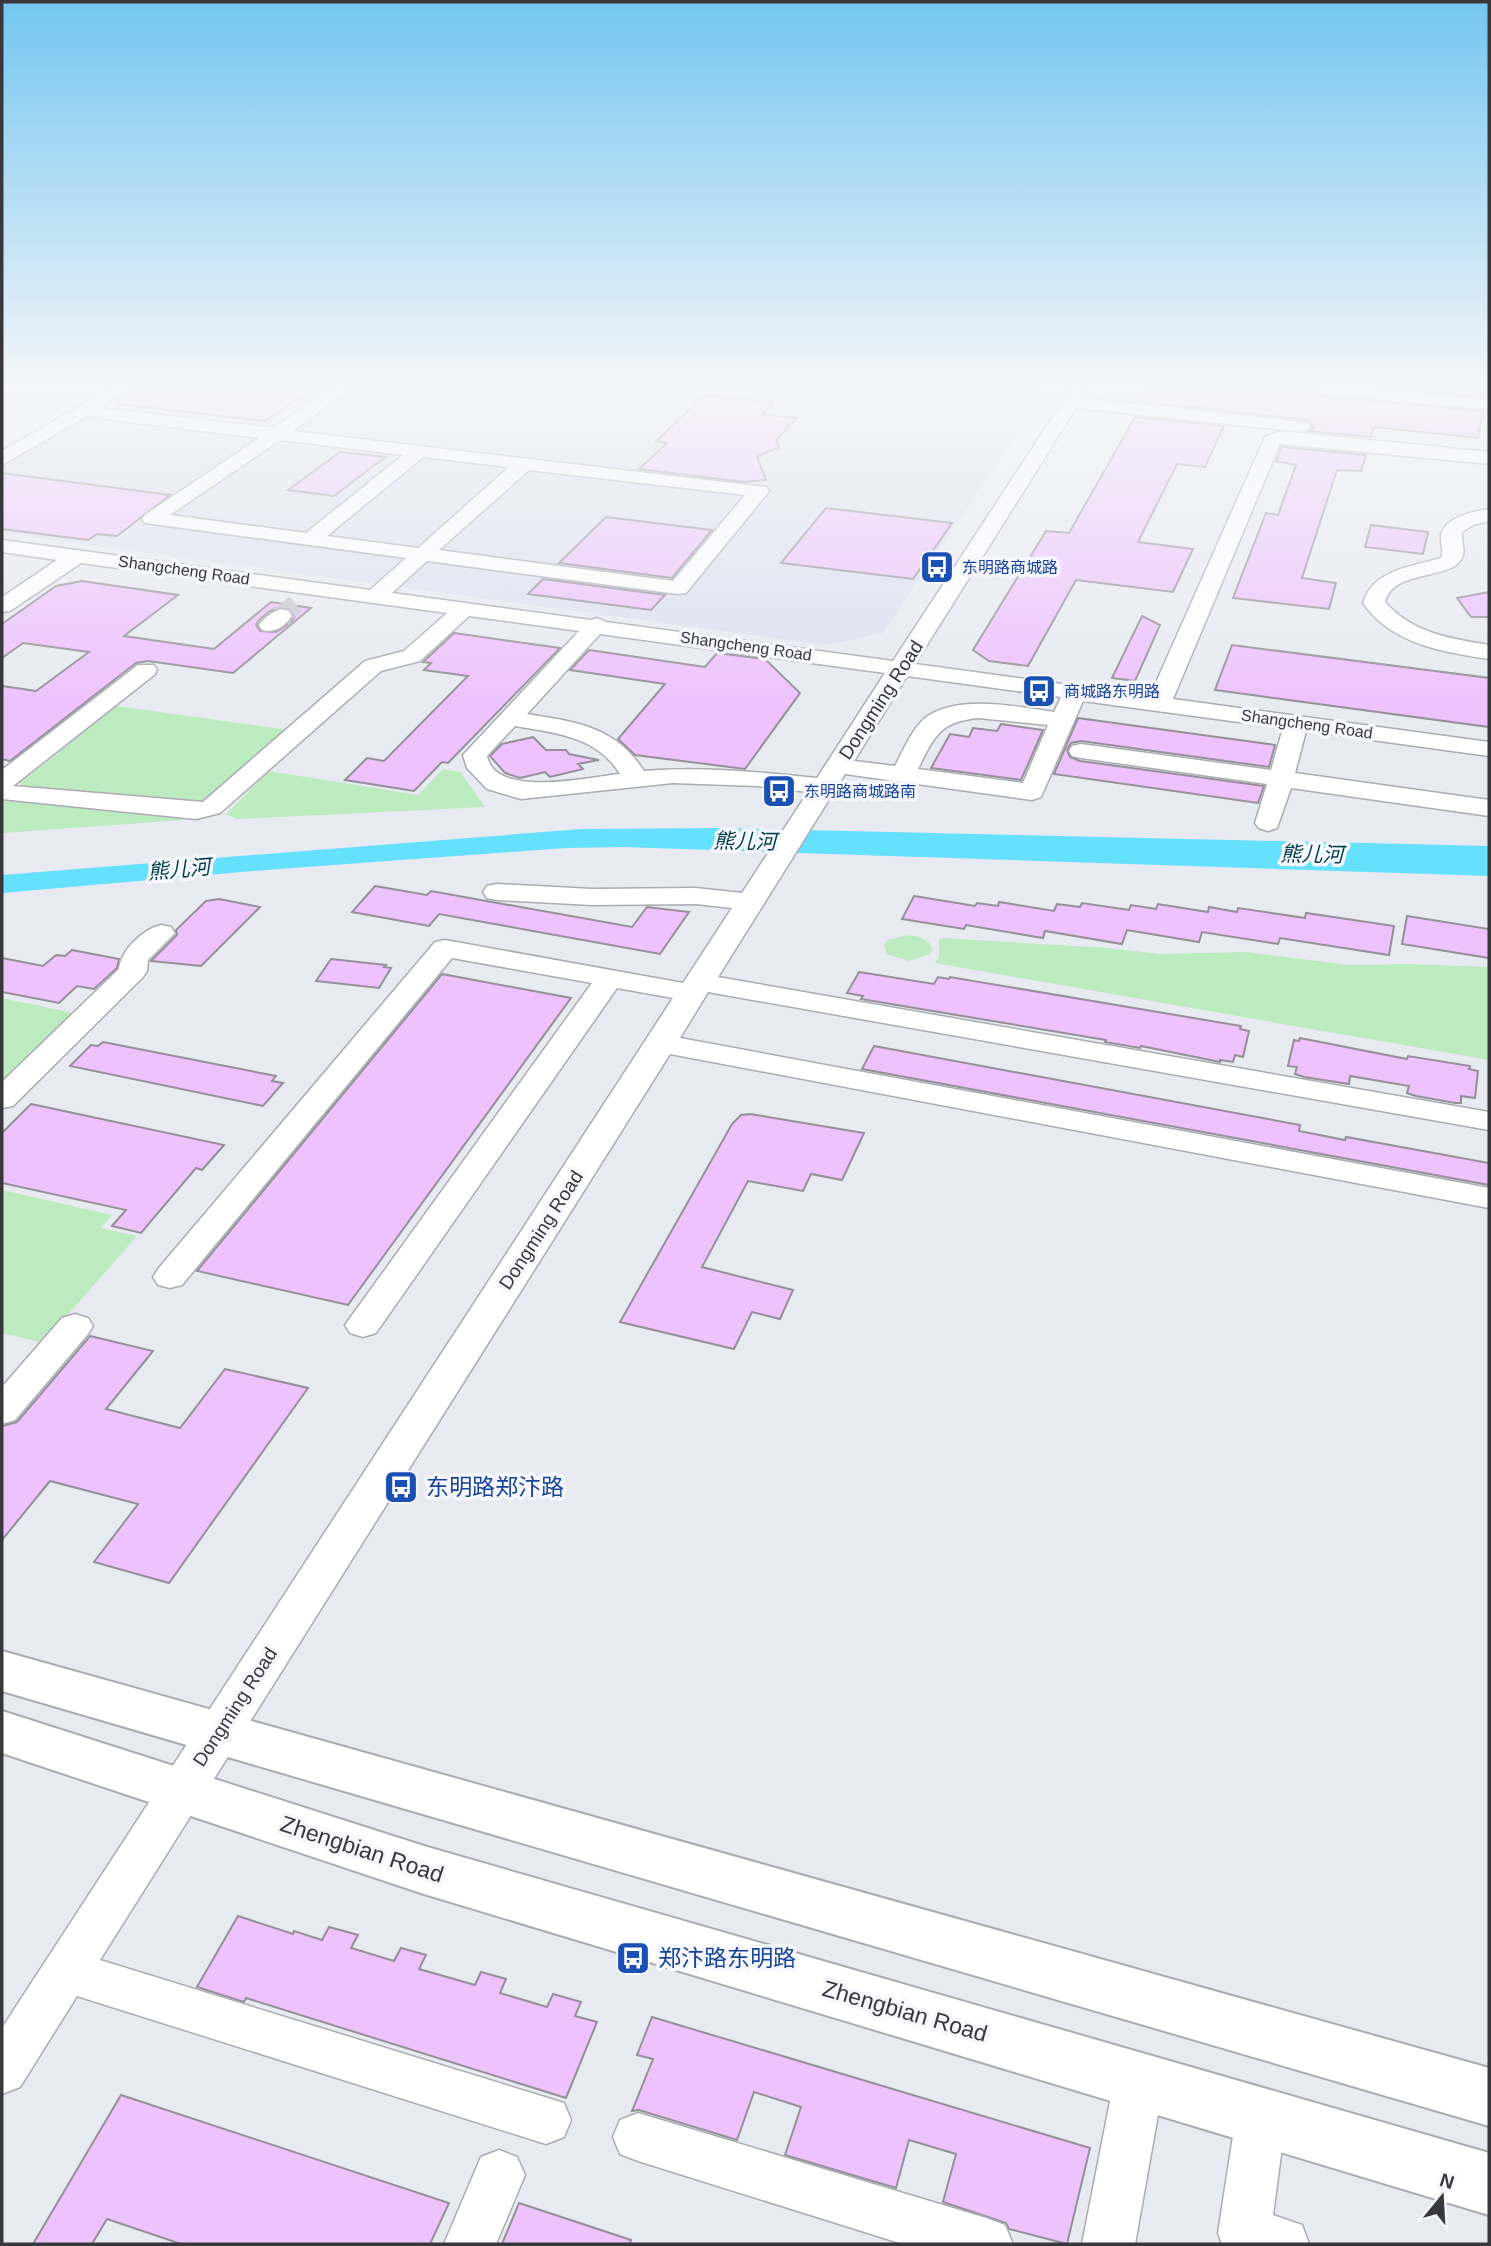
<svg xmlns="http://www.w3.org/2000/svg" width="1491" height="2246" viewBox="0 0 1491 2246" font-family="Helvetica,'Noto Sans SC',sans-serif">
	<rect width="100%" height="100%" fill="#e8eaf2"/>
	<polygon fill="#dddfef" points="128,389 1047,389 883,633 827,645 2,533 2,462"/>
	<g fill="#bdebc0">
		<polygon points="117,706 282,729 284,731 200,803 23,787 20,783"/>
		<polygon points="443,769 460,772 485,807 237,819 226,814 269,771 418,795"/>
		<polygon points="2,798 174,815 183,820 2,833"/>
		<path d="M906,935C917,936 928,937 932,949L930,954L909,961L887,954L884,945L888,940Z"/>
		<polygon points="942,938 1108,948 1160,954 1247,952 1349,965 1408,964 1489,967 1489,1060 935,963 939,957 939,939"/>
		<polygon points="2,998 78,1014 2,1083"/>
		<polygon points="2,1190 112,1215 101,1228 137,1236 43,1343 2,1333"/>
	</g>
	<polygon fill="#65e0fd" points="722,828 1489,846 1489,876 623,847 566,848 266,870 2,893 2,875 581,829"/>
	<g fill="#eec2fd" stroke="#959097" stroke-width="2" fill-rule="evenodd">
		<polygon points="132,389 236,389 303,396 265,421 116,404"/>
		<polygon points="1150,389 1313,389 1324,397 1483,411 1478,438 1374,427 1371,437 1309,431 1314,428 1308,420 1143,402"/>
		<polygon points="1394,389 1487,389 1485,398"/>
		<polygon points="705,395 774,403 763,414 797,418 776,440 779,447 757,457 766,480 744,482 639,469 667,443 656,441"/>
		<polygon points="1135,417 1224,426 1205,467 1177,464 1138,542 1193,549 1173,592 1076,580 1028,666 989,661 973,650 1046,531 1069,533"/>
		<polygon points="1282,447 1366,455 1361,471 1337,470 1302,578 1336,583 1329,609 1233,598 1266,513 1278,515 1296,465 1276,461"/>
		<polygon points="340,452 385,457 334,496 288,490"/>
		<polygon points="2,473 170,495 117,536 97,534 88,540 2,529"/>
		<polygon points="826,508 952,523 913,579 781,563"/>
		<polygon points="606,517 712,530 672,578 559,563"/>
		<polygon points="1371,525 1428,532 1423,554 1365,547"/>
		<polygon points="543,579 665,595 651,610 528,594"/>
		<path d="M82,581L178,595L124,636L214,649L271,602L311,608L233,673L148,661L136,663L10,761L2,759V686L36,691L89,652L23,643L2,658V624L56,586ZM282,606L291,610L295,616L291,622L276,632L260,631L256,625L259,620L270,611Z"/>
		<polygon points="1489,592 1489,617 1471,617 1457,598"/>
		<polygon points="1142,616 1160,625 1135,681 1112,678"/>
		<polygon points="454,633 560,648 448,763 442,762 414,791 345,780 367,758 384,761 468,676 424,670 431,663 423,662"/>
		<polygon points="1232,645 1489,678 1489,727 1215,690"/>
		<polygon points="589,650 705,667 717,653 765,659 800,693 745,769 635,755 618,739 665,684 570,670"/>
		<polygon points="1078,718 1275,745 1269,767 1081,741 1071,743 1067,750 1070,757 1080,761 1264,786 1258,803 1054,774"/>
		<polygon points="1001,724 1043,730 1021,780 931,768 950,734 969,737 973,728 997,731"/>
		<polygon points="533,737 546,750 566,750 569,754 599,760 578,764 583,769 550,777 545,772 520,778 505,773 490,756 502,744"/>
		<polygon points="375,886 427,895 431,891 632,927 647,907 689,912 660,954 439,914 429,926 352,912"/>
		<polygon points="914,896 975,906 977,903 998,906 999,902 1054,911 1057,904 1080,907 1082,903 1129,910 1131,905 1156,909 1158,904 1208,912 1209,907 1237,912 1238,908 1305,918 1306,913 1394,926 1389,955 1280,938 1278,944 1202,932 1199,942 1127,930 1122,944 1045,931 1043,938 966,925 964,929 902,919"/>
		<polygon points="219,899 260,907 201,966 151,961 177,935 176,930 206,901"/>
		<polygon points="1407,916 1489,929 1489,958 1402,944"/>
		<polygon points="72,950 119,959 117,968 94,989 77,986 59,1003 2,992 2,958 43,966 56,955 65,956"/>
		<polygon points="331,959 386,965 384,967 391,968 379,988 316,981"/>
		<polygon points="859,972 934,984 938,977 949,979 950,977 1241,1026 1240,1029 1249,1031 1243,1057 1235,1055 1233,1062 1220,1060 1220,1062 1141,1046 1140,1048 1105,1042 1106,1040 861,999 863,996 847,993"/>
		<polygon points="442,974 571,998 348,1305 197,1271"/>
		<polygon points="1300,1038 1407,1059 1408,1056 1470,1066 1469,1069 1478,1071 1475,1098 1461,1096 1461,1103 1455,1103 1416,1096 1407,1093 1409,1086 1350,1076 1349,1084 1304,1077 1295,1074 1297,1067 1288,1066 1294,1040 1299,1041"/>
		<polygon points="103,1042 276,1076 272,1081 283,1083 263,1106 70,1066 91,1045 98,1046"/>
		<polygon points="874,1046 1300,1125 1299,1131 1345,1140 1346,1137 1489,1163 1489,1185 862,1069"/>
		<polygon points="31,1104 224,1145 202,1170 196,1168 141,1233 112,1226 126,1210 2,1183 2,1133"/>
		<polygon points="750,1114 864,1133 842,1180 811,1174 803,1191 748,1181 702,1267 793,1290 780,1319 752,1312 734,1349 620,1322 732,1124 741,1115"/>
		<polygon points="90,1336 153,1351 106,1409 180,1428 225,1369 308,1388 169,1583 94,1562 138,1504 50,1481 2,1540 2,1426 17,1422"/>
		<polygon points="238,1916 293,1934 294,1931 322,1940 329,1927 358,1935 351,1948 394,1961 401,1948 426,1955 419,1969 475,1985 481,1972 506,1979 500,1993 547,2007 553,1994 581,2002 575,2016 597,2022 566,2098 246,1998 244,2002 197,1987"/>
		<polygon points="652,2017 1090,2148 1067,2244 1009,2229 1006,2223 943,2202 956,2154 909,2140 896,2188 785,2155 801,2107 754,2092 737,2140 639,2110 632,2111 653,2059 637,2055"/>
		<polygon points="121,2095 449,2203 430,2244 181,2244 107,2219 92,2244 33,2244"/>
		<polygon points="519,2203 631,2240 630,2244 502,2244"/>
	</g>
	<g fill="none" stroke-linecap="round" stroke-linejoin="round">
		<polyline stroke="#c5c6ce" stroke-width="19" stroke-dasharray="19 10" stroke-linecap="butt" points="281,616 299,601"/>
		<polyline stroke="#c5c6ce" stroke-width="24" stroke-dasharray="24 12" stroke-linecap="butt" points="281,616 283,614"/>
		<g stroke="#aaabb3" stroke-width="3">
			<g id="minor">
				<path d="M109,389H130L101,408L273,428L331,389H350L293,431L766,487L769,491L766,495L686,593L678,594L427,561L392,593L591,620L597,618L606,622L893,661L1071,389H1087L1082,398L1308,423L1311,427L1302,432L1076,408L915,664L1150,696L1265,437L1277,432H1291L1489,452V464L1280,444L1173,699L1489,742V756L1306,731L1295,773L1489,800V816L1291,788L1277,828L1268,831L1259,828L1255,823L1267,784L1081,758L1072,756L1069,751L1072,746L1081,744L1271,770L1283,728L1083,701L1041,797L1032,800L845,774L718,977L1489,1112V1130L708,992L680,1038L1489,1188V1208L670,1054L100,1960L564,2103L571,2120L564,2137L546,2144L77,1996L20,2087L2,2094V2028L673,998L617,988L376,1333L363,1337L350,1333L345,1325L592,983L452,958L182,1285L170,1288L158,1285L153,1277L158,1269L435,942L445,940L683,983L732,908L696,904L592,905L497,900L487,898L483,892L487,886L497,884L592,889L696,888L742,893L808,792L757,786L673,783L521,799L487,789L467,768L463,755L579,631L469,616L420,661L381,671L220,813L196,819L2,799V770L138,665H154L157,670L154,675L13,786L203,802L365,661L404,651L447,613L81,563L10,611L2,612V597L57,560L2,552V540L370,590L406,558L145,523L142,519L145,515L259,438L97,418L89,415L2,465V451ZM280,440L403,455L306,533L170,515ZM423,457L509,467L418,548L327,536ZM529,470L745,495L673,581L439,550ZM600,634L885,673L817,778C759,772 701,766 644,771C615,726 576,722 527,714ZM907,676L1061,697L1054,712C1019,707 955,693 924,719C911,731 903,751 895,766L854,761ZM978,718L1048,725L1023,783L918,769C934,737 939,722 978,718ZM515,726C555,733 597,736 620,774C589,777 495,799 487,756Z"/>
				<polygon points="1315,389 1372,389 1483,400 1489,401 1489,409 1324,394"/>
				<path d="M1489,509V521L1473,525L1462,532C1461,540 1465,548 1463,555C1456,582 1394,567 1385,602C1412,633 1451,639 1489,645V659C1443,652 1391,644 1363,603C1373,569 1412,567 1441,558C1444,550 1440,543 1441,535C1446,516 1473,512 1489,509Z"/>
				<path d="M281,609L289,611L292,616C284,627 275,633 262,630L259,625C265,617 272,612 281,609Z"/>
				<path d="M161,925L171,927L175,933L148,960L147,971L143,977L13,1106L2,1108V1082L119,969C121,950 143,929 161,925Z"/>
				<polygon points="75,1314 88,1318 93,1326 88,1334 15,1420 2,1424 2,1387 62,1318"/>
				<polygon points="1139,2058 1157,2065 1164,2081 1135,2244 1082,2244 1114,2081 1121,2065"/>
				<polygon points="1261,2093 1279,2100 1286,2117 1273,2215 1302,2225 1309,2244 1222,2244 1218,2233 1236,2117 1243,2100"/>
				<polygon points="638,2113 986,2218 1005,2225 1013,2244 903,2244 638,2161 620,2154 613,2137 620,2120"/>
				<polygon points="499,2150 517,2157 525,2175 496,2244 444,2244 481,2157"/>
			</g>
		</g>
		<g stroke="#aaabb3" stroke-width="4">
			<g id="major">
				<polygon points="2,1651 1489,2068 1489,2126 2,1691"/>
				<polygon points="2,1711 424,1846 1489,2153 1489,2215 424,1894 2,1753"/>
			</g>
		</g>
		<use href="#minor" fill="#fff" fill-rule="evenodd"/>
		<use href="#major" fill="#fff" fill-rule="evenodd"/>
	</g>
	<linearGradient id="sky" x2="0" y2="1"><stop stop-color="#73c6f0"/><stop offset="0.55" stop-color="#f5f6f9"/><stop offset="1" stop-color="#f5f6f9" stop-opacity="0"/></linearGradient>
	<rect width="1491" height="703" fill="url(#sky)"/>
	<defs>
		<g id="bus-square" transform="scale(1.75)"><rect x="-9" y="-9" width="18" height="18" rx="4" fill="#1a4fb4" stroke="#f6f7fe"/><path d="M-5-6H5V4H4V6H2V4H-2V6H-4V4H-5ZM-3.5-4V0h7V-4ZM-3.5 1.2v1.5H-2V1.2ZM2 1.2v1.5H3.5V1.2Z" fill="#fff"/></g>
	</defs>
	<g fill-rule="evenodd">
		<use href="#bus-square" x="937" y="567"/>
		<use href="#bus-square" x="1039" y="691"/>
		<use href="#bus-square" x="779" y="791"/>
		<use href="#bus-square" x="401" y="1487"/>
		<use href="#bus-square" x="633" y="1958"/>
	</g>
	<g text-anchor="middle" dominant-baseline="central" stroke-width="7" stroke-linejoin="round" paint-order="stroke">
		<g font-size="16" fill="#164399" stroke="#f6f7fe" text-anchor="start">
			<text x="962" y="567">东明路商城路</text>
			<text x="1064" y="691">商城路东明路</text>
			<text x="804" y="791">东明路商城路南</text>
		</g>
		<g font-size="16" fill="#38383c" stroke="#f6f7fe">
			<text transform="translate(184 570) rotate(8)">Shangcheng Road</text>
			<text transform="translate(746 646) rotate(8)">Shangcheng Road</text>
			<text transform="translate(1307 724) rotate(8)">Shangcheng Road</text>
		</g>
		<g font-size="19" fill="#38383c" stroke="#f6f7fe">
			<text transform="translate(881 700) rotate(-57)">Dongming Road</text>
			<text transform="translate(541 1230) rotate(-57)">Dongming Road</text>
			<text transform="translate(235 1707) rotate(-57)">Dongming Road</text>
		</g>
		<g font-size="21" font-style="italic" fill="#013d49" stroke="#f6f7fe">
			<text transform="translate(745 841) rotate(1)">熊儿河</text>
			<text transform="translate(1312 854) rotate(1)">熊儿河</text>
			<text transform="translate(179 869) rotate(-5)">熊儿河</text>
		</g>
		<g font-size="23" fill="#164399" stroke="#f6f7fe" text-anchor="start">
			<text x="426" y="1487">东明路郑汴路</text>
			<text x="658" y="1958">郑汴路东明路</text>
		</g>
		<g font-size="23" fill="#38383c" stroke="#f6f7fe">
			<text transform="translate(362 1849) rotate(18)">Zhengbian Road</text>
			<text transform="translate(905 2011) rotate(16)">Zhengbian Road</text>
		</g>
	</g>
	<rect width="1491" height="2246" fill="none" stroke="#38383c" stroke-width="7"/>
	<g transform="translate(1442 2197) rotate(18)" stroke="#f6f7fe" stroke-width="5" paint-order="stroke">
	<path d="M0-5L12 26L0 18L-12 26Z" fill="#38383c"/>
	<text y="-10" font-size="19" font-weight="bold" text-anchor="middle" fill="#38383c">N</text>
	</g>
</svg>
